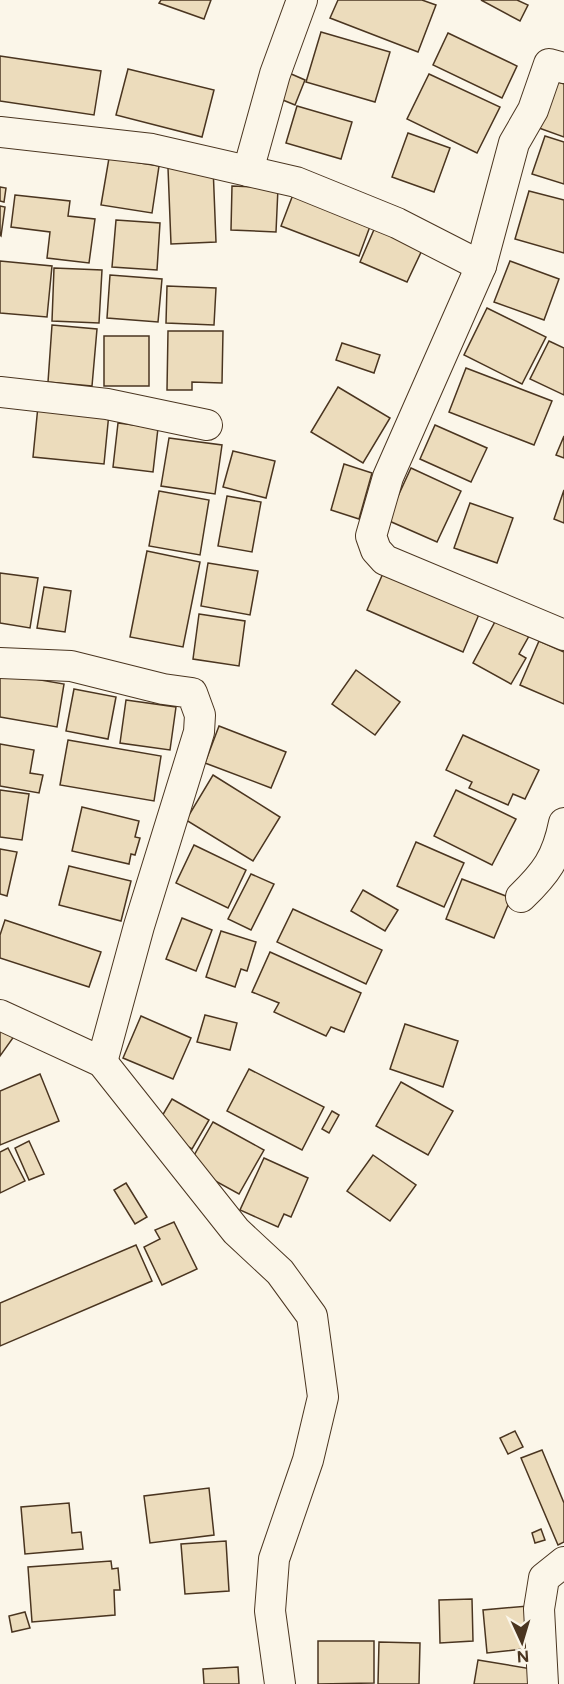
<svg xmlns="http://www.w3.org/2000/svg" width="564" height="1684" viewBox="0 0 564 1684" font-family="Figtree,sans-serif">
	<rect width="100%" height="100%" fill="#fbf6e9"/>
	<g fill="#ecdcbc" stroke="#4a3520" stroke-width="1.5">
		<polygon points="161,0 211,0 204,19 159,3"/>
		<polygon points="338,0 422,0 436,5 418,52 330,18"/>
		<polygon points="481,0 517,0 528,5 520,21"/>
		<polygon points="321,32 390,52 375,102 306,82"/>
		<polygon points="448,33 517,66 502,98 433,65"/>
		<polygon points="0,56 101,71 94,115 0,101"/>
		<polygon points="128,69 214,90 202,137 116,115"/>
		<polygon points="289,73 305,80 295,105 278,98"/>
		<polygon points="429,74 500,107 477,153 407,119"/>
		<polygon points="556,81 564,84 564,137 539,128"/>
		<polygon points="297,106 352,122 341,159 286,143"/>
		<polygon points="408,133 450,148 434,192 392,177"/>
		<polygon points="545,136 564,142 564,184 532,174"/>
		<polygon points="109,158 159,166 152,213 101,205"/>
		<polygon points="213,166 216,242 171,244 168,168"/>
		<polygon points="232,186 278,188 276,232 231,230"/>
		<polygon points="0,187 6,188 4,202 0,201"/>
		<polygon points="529,191 564,200 564,253 515,239"/>
		<polygon points="294,192 372,221 359,256 281,226"/>
		<polygon points="15,195 70,201 68,216 95,219 89,263 47,258 50,232 11,227"/>
		<polygon points="0,206 5,207 1,236 0,235"/>
		<polygon points="116,220 160,223 157,270 112,267"/>
		<polygon points="376,225 424,246 407,282 360,262"/>
		<polygon points="0,261 52,266 47,317 0,313"/>
		<polygon points="510,261 559,279 544,320 494,302"/>
		<polygon points="54,268 102,270 99,323 52,321"/>
		<polygon points="110,275 162,279 158,322 107,318"/>
		<polygon points="167,286 216,288 214,325 166,323"/>
		<polygon points="487,308 546,337 522,384 464,355"/>
		<polygon points="52,325 97,329 92,386 48,382"/>
		<polygon points="168,331 223,331 222,383 192,382 192,390 167,390"/>
		<rect x="104" y="336" width="45" height="50"/>
		<polygon points="549,341 564,348 564,395 530,379"/>
		<polygon points="342,343 380,355 374,373 336,360"/>
		<polygon points="466,368 552,401 534,445 449,412"/>
		<polygon points="338,387 390,418 363,463 311,432"/>
		<polygon points="38,406 109,413 104,464 33,457"/>
		<polygon points="118,423 158,428 153,472 113,467"/>
		<polygon points="435,425 487,448 471,482 420,459"/>
		<polygon points="564,436 564,458 556,455"/>
		<polygon points="169,438 222,445 215,494 161,486"/>
		<polygon points="233,451 275,461 266,498 223,487"/>
		<polygon points="344,464 372,473 359,519 331,510"/>
		<polygon points="411,468 461,491 437,542 387,520"/>
		<polygon points="564,490 564,523 554,519"/>
		<polygon points="159,491 209,500 200,555 149,546"/>
		<polygon points="227,496 261,502 252,552 218,546"/>
		<polygon points="470,503 513,518 497,563 454,548"/>
		<polygon points="147,551 200,562 183,647 130,637"/>
		<polygon points="208,563 258,571 250,615 201,606"/>
		<polygon points="384,571 480,612 463,652 367,610"/>
		<polygon points="0,573 38,578 30,628 0,623"/>
		<polygon points="44,587 71,591 65,632 37,628"/>
		<polygon points="199,614 245,621 239,666 193,659"/>
		<polygon points="497,618 529,636 519,654 526,658 511,684 473,663"/>
		<polygon points="539,641 564,652 564,704 520,685"/>
		<polygon points="356,670 400,702 375,735 332,704"/>
		<polygon points="0,673 64,684 57,727 0,717"/>
		<polygon points="74,689 116,697 108,739 66,731"/>
		<polygon points="126,700 176,707 170,750 120,743"/>
		<polygon points="219,726 286,752 271,788 205,763"/>
		<polygon points="463,735 539,770 525,799 513,794 508,805 469,788 472,782 446,770"/>
		<polygon points="68,740 161,756 154,801 60,785"/>
		<polygon points="0,744 34,750 30,773 43,775 39,793 0,786"/>
		<polygon points="213,775 280,817 253,861 186,820"/>
		<polygon points="0,790 29,794 22,840 0,837"/>
		<polygon points="456,790 516,819 492,865 434,836"/>
		<polygon points="82,807 139,821 135,837 140,838 135,855 131,854 129,864 72,851"/>
		<polygon points="416,842 464,863 444,907 397,886"/>
		<polygon points="194,845 246,870 228,908 176,883"/>
		<polygon points="0,849 17,852 7,896 0,894"/>
		<polygon points="69,866 131,881 121,921 59,905"/>
		<polygon points="251,874 274,884 251,930 228,919"/>
		<polygon points="462,879 511,898 494,938 446,919"/>
		<polygon points="363,890 398,910 385,931 351,911"/>
		<polygon points="293,909 382,950 366,984 277,942"/>
		<polygon points="182,918 212,930 196,971 166,959"/>
		<polygon points="5,920 101,952 89,987 0,958 0,935"/>
		<polygon points="221,931 256,942 247,971 241,969 235,987 206,977"/>
		<polygon points="270,952 361,993 344,1032 331,1027 326,1036 274,1012 279,1003 252,992"/>
		<polygon points="205,1015 237,1023 230,1050 197,1042"/>
		<polygon points="141,1016 191,1038 173,1079 123,1058"/>
		<polygon points="405,1024 458,1041 443,1087 390,1069"/>
		<polygon points="0,1025 15,1035 0,1056"/>
		<polygon points="249,1069 324,1107 302,1150 227,1111"/>
		<polygon points="40,1074 59,1121 0,1145 0,1091"/>
		<polygon points="401,1082 453,1111 428,1155 376,1126"/>
		<polygon points="172,1099 209,1120 192,1149 155,1128"/>
		<polygon points="332,1111 339,1115 329,1133 322,1129"/>
		<polygon points="213,1122 264,1150 239,1194 188,1166"/>
		<polygon points="29,1141 44,1174 29,1180 15,1148"/>
		<polygon points="8,1148 25,1181 0,1193 0,1152"/>
		<polygon points="373,1155 416,1185 390,1221 347,1191"/>
		<polygon points="264,1158 308,1178 291,1217 284,1214 278,1227 240,1210"/>
		<polygon points="126,1183 147,1217 135,1224 114,1190"/>
		<polygon points="174,1222 197,1269 162,1285 144,1247 160,1239 155,1230"/>
		<polygon points="136,1245 152,1281 0,1346 0,1303"/>
		<polygon points="515,1431 523,1447 508,1454 500,1438"/>
		<polygon points="542,1450 564,1503 564,1542 558,1545 521,1458"/>
		<polygon points="209,1488 214,1535 150,1543 144,1496"/>
		<polygon points="69,1503 72,1533 81,1532 83,1549 25,1554 21,1507"/>
		<polygon points="541,1529 545,1540 535,1543 532,1533"/>
		<polygon points="226,1541 229,1591 185,1594 181,1544"/>
		<polygon points="111,1561 112,1569 118,1568 120,1590 114,1590 115,1615 32,1622 28,1567"/>
		<polygon points="472,1599 473,1641 440,1643 439,1600"/>
		<polygon points="528,1606 532,1648 487,1653 483,1610"/>
		<polygon points="25,1612 30,1628 12,1632 9,1616"/>
		<polygon points="318,1641 374,1641 374,1683 318,1684"/>
		<polygon points="379,1642 420,1643 419,1684 378,1684"/>
		<polygon points="478,1660 532,1669 530,1684 474,1684"/>
		<polygon points="238,1667 239,1684 204,1684 203,1669"/>
	</g>
	<g fill="none" stroke-linecap="round" stroke-linejoin="round">
		<g stroke="#4a3520" stroke-width="32">
			<g id="minor">
				<polyline points="564,68 549,64 533,110 514,143 481,266 388,477 371,536 376,550 385,560 564,635"/>
				<polyline points="0,132 152,149 296,182 397,223 481,266"/>
				<polyline points="248,171 275,74 302,0"/>
				<polyline points="0,392 107,404 207,425"/>
				<polyline points="0,663 71,666 163,689 192,693 200,715 199,732 139,926 102,1062"/>
				<path d="M521,897C546,873 557,858 564,823"/>
				<polyline points="0,1015 102,1062 236,1231 280,1272 312,1316 323,1397 308,1460 274,1559 270,1611 280,1684"/>
				<polyline points="543,1684 539,1609 544,1578 564,1562"/>
			</g>
		</g>
		<use href="#minor" stroke="#fbf6e9" stroke-width="30"/>
	</g>
	<g transform="translate(522 1642) rotate(176)" stroke="#fbf6e9" stroke-width="4.5" paint-order="stroke">
	<path d="M0-4.5L10 22L0 15L-10 22Z" fill="#4a3520"/>
	<text y="-9" font-size="16" font-weight="bold" text-anchor="middle" fill="#4a3520">N</text>
	</g>
</svg>
